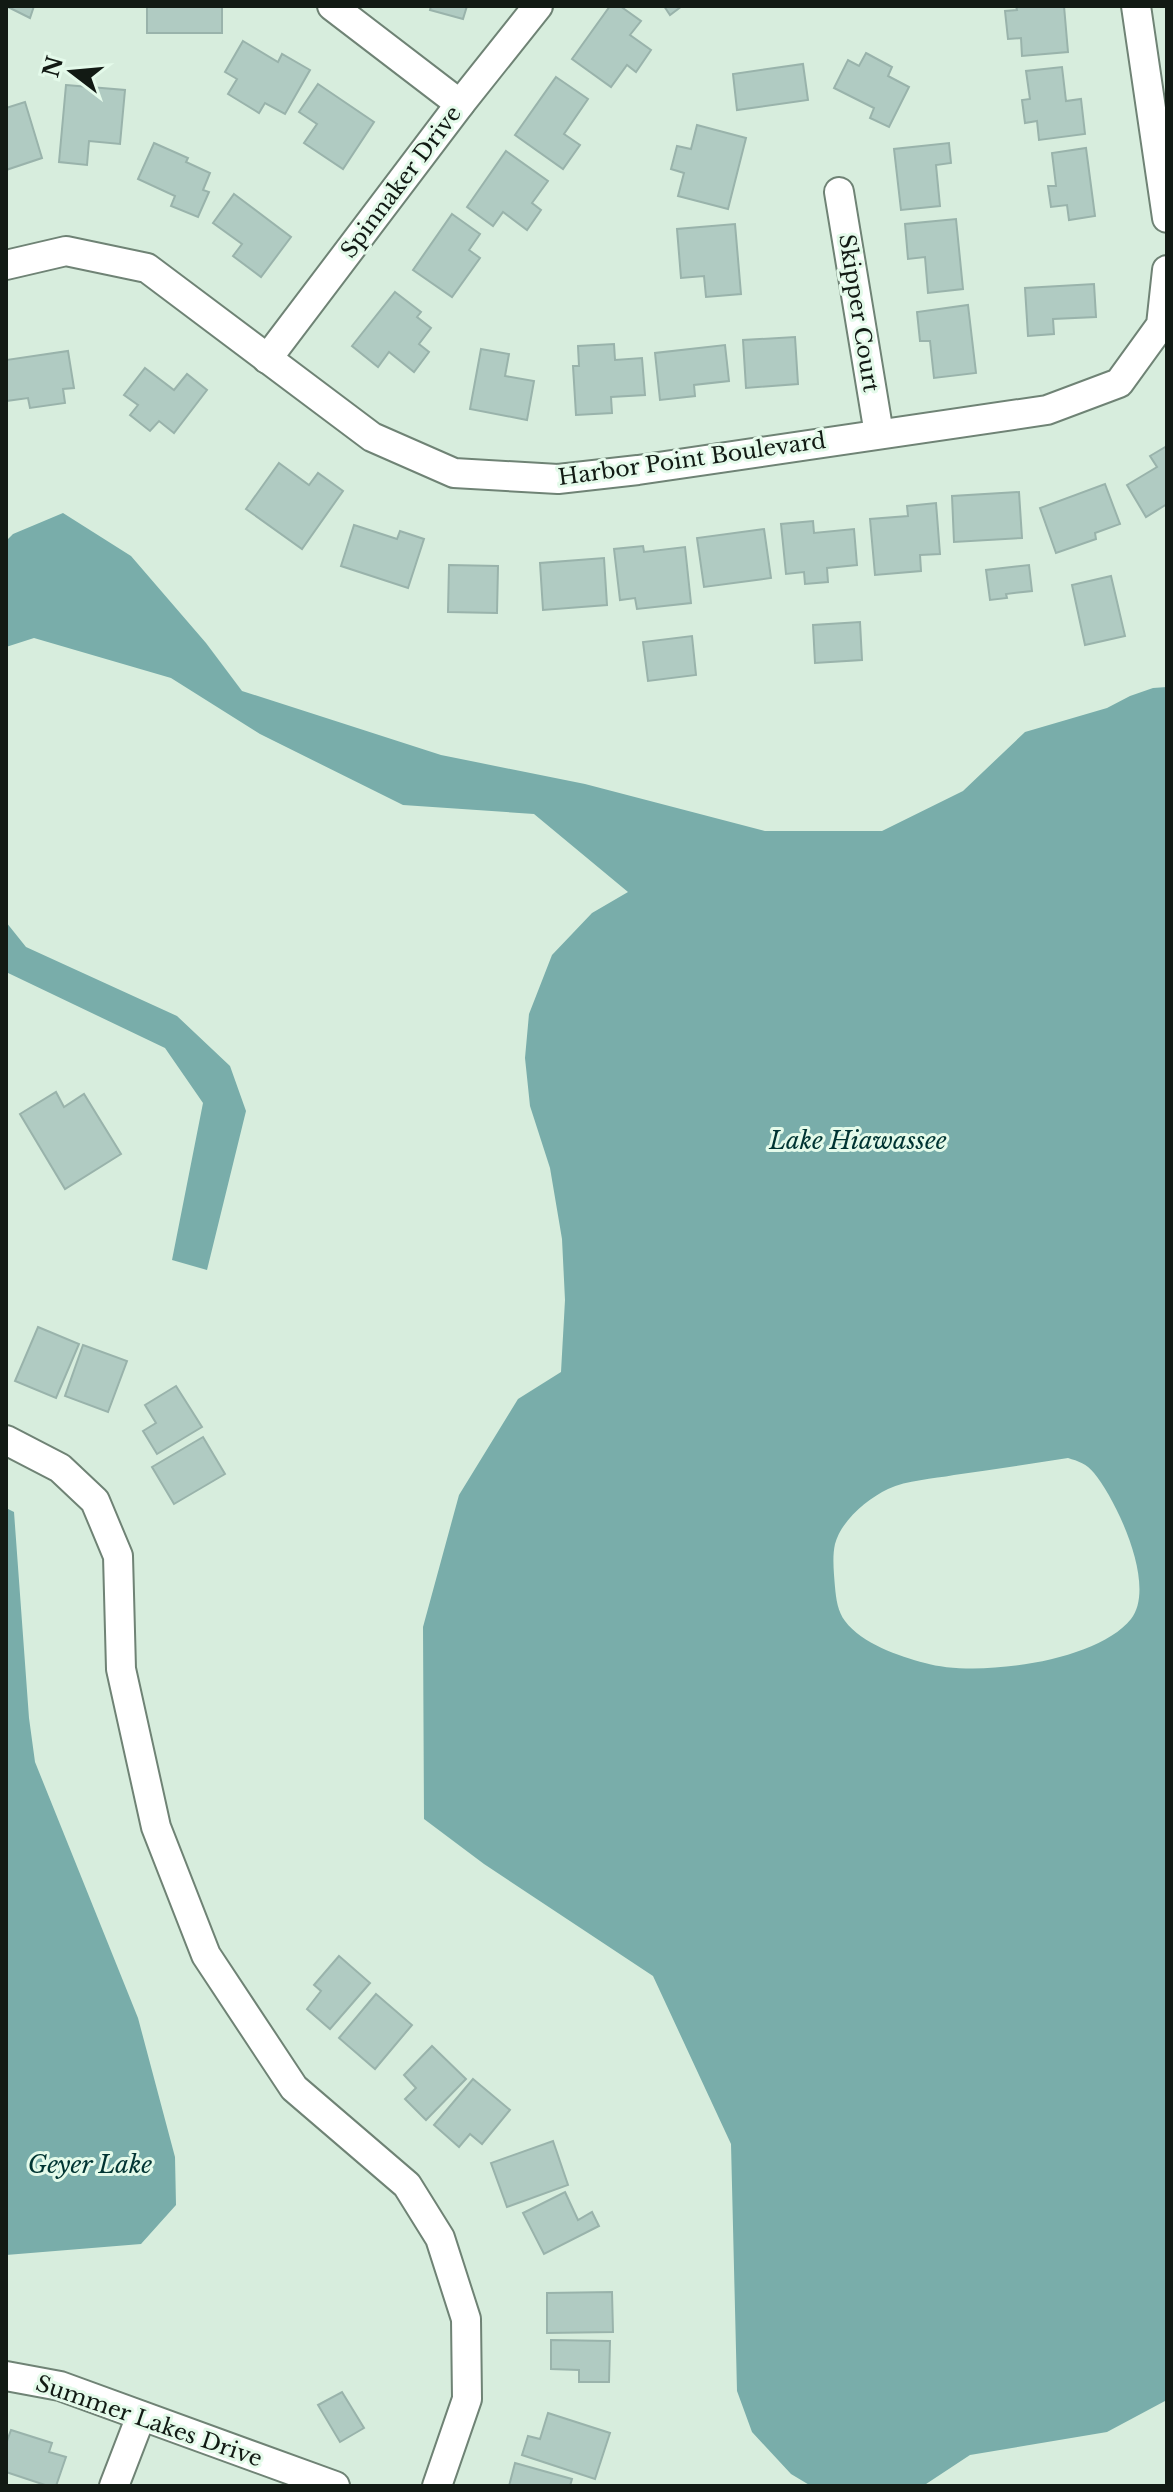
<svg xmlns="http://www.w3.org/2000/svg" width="1173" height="2492" viewBox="0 0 1173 2492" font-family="'Libre Baskerville',serif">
	<rect width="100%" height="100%" fill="#d7eddd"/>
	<g fill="#79adaa" fill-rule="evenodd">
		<path d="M63,513L131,556L206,643L242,691L441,755L585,784L765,831H882L963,791L1025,732L1107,708L1130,696L1153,688L1167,687L1165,2401L1107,2432L970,2455L923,2486H811L791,2474L752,2432L737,2391L731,2144L653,1976L484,1864L424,1819L423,1627L459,1495L518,1399L561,1372L565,1300L562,1239L550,1168L530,1106L525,1058L529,1014L552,955L592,913L628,892L534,814L403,805L260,734L171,678L34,638L6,647V541L13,534ZM1068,1458C1078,1461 1087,1464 1094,1473C1117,1501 1157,1586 1131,1619C1097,1662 976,1678 925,1663C899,1656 862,1644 845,1621C838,1612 836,1599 835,1587C834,1574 832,1557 835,1544C841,1521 867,1499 888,1489C907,1480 933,1479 954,1475C992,1470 1030,1464 1068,1458Z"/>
		<polygon points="6,922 26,947 177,1016 230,1066 246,1111 207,1270 172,1260 203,1103 165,1048 6,972"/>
		<polygon points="6,1508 14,1512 29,1718 35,1762 138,2018 175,2157 176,2205 141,2244 6,2255"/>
	</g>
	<g fill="#b0cbc2" stroke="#99b3ab" stroke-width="2">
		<polygon points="6,6 34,6 30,18"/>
		<rect x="147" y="6" width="75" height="27"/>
		<polygon points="431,6 467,6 463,19 430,10"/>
		<polygon points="610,6 620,6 641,21 630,35 651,50 636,72 627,65 611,87 572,59"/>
		<polygon points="664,6 682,6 670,15"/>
		<polygon points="1016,6 1064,6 1068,52 1022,56 1021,38 1008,39 1005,11 1017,10"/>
		<polygon points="243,41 278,62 282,54 310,70 285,114 265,103 259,113 228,94 237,79 225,72"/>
		<polygon points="866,53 892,67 888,76 909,87 889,127 870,118 874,108 834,88 848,60 859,66"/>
		<polygon points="803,64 808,100 737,110 733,74"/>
		<polygon points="1062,67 1066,101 1081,99 1085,134 1039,140 1037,121 1025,123 1022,100 1030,99 1026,71"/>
		<polygon points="556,77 588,99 564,134 580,145 563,169 515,135"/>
		<polygon points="318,84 374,122 343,169 304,143 317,124 299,112"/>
		<polygon points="66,85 125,90 120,144 89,141 87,165 59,162"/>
		<polygon points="25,102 42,158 6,170 6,108"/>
		<polygon points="697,125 746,138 728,209 678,196 684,173 671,169 677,146 691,149"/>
		<polygon points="154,143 188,158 186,162 210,173 203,190 209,192 198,217 171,206 175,196 138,179"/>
		<polygon points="949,143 951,163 936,165 940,206 901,210 894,149"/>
		<polygon points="1086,148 1095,216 1069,220 1067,205 1051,207 1048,186 1056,186 1052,153"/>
		<polygon points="506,151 548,181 532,203 541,210 527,230 503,212 493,226 467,207"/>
		<polygon points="234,194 291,237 261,277 233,256 242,244 213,223"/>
		<polygon points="452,214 480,234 469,250 480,258 452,297 413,270"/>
		<polygon points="956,219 963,289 928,293 925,257 908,259 905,224"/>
		<polygon points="735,224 741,294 706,297 704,276 681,278 677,229"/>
		<polygon points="1094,284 1096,317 1053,319 1054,334 1028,336 1025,288"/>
		<polygon points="395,292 421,312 417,317 431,328 419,344 429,352 414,372 389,352 378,367 352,346"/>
		<polygon points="968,305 976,373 934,378 930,341 920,341 917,312"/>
		<polygon points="795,337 798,384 746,388 743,340"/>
		<polygon points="614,344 615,360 642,358 645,395 611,397 612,413 576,415 573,366 579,366 578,346"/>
		<polygon points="725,345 729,381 694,385 695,396 660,400 655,353"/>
		<polygon points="481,349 509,354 505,376 534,381 527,420 470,409"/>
		<polygon points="68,351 74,388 63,389 65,403 30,408 28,398 6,401 6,360"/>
		<polygon points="145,368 174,390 187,374 207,390 174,433 159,421 150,431 130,415 138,405 124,395"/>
		<polygon points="1167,446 1167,504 1146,517 1127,485 1157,467 1150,456"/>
		<polygon points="279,463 309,485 318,473 343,491 302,549 246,509"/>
		<polygon points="1105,484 1120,524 1095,533 1096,539 1056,553 1040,508"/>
		<polygon points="1019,492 1022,538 954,542 952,496"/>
		<polygon points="936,503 940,554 920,555 921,571 875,575 870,519 908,516 907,506"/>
		<polygon points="813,521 814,533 854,529 857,565 827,568 828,582 805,584 804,572 786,574 781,524"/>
		<polygon points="354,525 397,539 400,531 424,539 408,588 341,566"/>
		<polygon points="764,529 771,578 704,587 697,538"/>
		<polygon points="643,546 644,552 685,547 691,603 637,609 635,598 620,600 614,549"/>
		<polygon points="604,558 607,605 543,610 540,563"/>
		<polygon points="449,565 498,566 497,613 448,612"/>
		<polygon points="1029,565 1032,591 1006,594 1007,598 990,600 986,570"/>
		<polygon points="1111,576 1125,636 1085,645 1072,585"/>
		<polygon points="860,622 862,660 815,663 813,625"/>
		<polygon points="692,636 696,675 648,681 643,642"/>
		<polygon points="56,1092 64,1107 84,1094 121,1154 65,1189 20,1114"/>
		<polygon points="38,1327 79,1344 56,1398 15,1381"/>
		<polygon points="83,1345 127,1361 108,1412 65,1396"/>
		<polygon points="176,1386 202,1427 157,1454 143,1431 156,1423 145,1405"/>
		<polygon points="203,1437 225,1474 174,1504 152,1467"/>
		<polygon points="339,1956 370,1983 330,2029 307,2009 321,1991 314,1985"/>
		<polygon points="376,1994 412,2025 375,2069 339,2038"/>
		<polygon points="432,2046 466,2079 426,2120 405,2099 416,2088 404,2075"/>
		<polygon points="473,2079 510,2110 482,2144 470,2134 459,2147 434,2125"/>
		<polygon points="553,2141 568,2185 507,2207 491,2163"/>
		<polygon points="565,2192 578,2220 592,2212 599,2226 544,2254 523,2213"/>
		<polygon points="612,2292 613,2332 547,2333 547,2293"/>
		<polygon points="551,2340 610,2341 609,2382 579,2382 579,2370 551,2369"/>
		<polygon points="342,2392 364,2428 340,2442 318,2405"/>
		<polygon points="548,2413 610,2433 595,2479 522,2455 528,2436 540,2439"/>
		<polygon points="11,2430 52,2443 49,2452 66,2457 56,2486 48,2486 6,2472 6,2444"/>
		<polygon points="515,2463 572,2479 570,2486 509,2486"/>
	</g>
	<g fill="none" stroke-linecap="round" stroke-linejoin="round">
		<g stroke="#6f8375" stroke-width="32">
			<g id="minor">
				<polyline points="332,6 460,104"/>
				<polyline points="1136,6 1167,218"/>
				<polyline points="839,192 879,434"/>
				<polyline points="6,265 66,251 147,268 372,437 454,473 558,479 638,470 1047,410 1119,383 1161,325 1167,270"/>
				<polyline points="267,359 460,104 538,6"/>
				<polyline points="6,1440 60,1468 95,1501 118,1556 121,1669 156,1827 206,1955 294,2088 407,2185 440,2238 466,2319 467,2399 437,2486"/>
				<polyline points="6,2376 60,2386 335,2486"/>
				<polyline points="114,2486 141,2416"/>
			</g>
		</g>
		<use href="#minor" stroke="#fff" stroke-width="28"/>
	</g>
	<g text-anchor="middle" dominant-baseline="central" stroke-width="6" stroke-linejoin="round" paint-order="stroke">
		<g font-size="22" fill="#121a14" stroke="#e4faea">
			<text transform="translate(401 182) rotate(-53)">Spinnaker Drive</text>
			<text transform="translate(859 313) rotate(81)">Skipper Court</text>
			<text transform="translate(692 459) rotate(-8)">Harbor Point Boulevard</text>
			<text transform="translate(149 2421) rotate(19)">Summer Lakes Drive</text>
		</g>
		<g font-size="24" font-style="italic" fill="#003432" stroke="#e4faea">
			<text x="858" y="1140">Lake Hiawassee</text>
			<text x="90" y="2164">Geyer Lake</text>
		</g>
	</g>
	<rect width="1173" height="2492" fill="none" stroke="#121a14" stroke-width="16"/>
	<g transform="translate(72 72) rotate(286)" stroke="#e4faea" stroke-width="6" paint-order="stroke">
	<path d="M0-6L14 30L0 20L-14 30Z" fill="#121a14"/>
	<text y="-12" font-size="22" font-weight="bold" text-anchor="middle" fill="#121a14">N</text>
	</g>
</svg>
